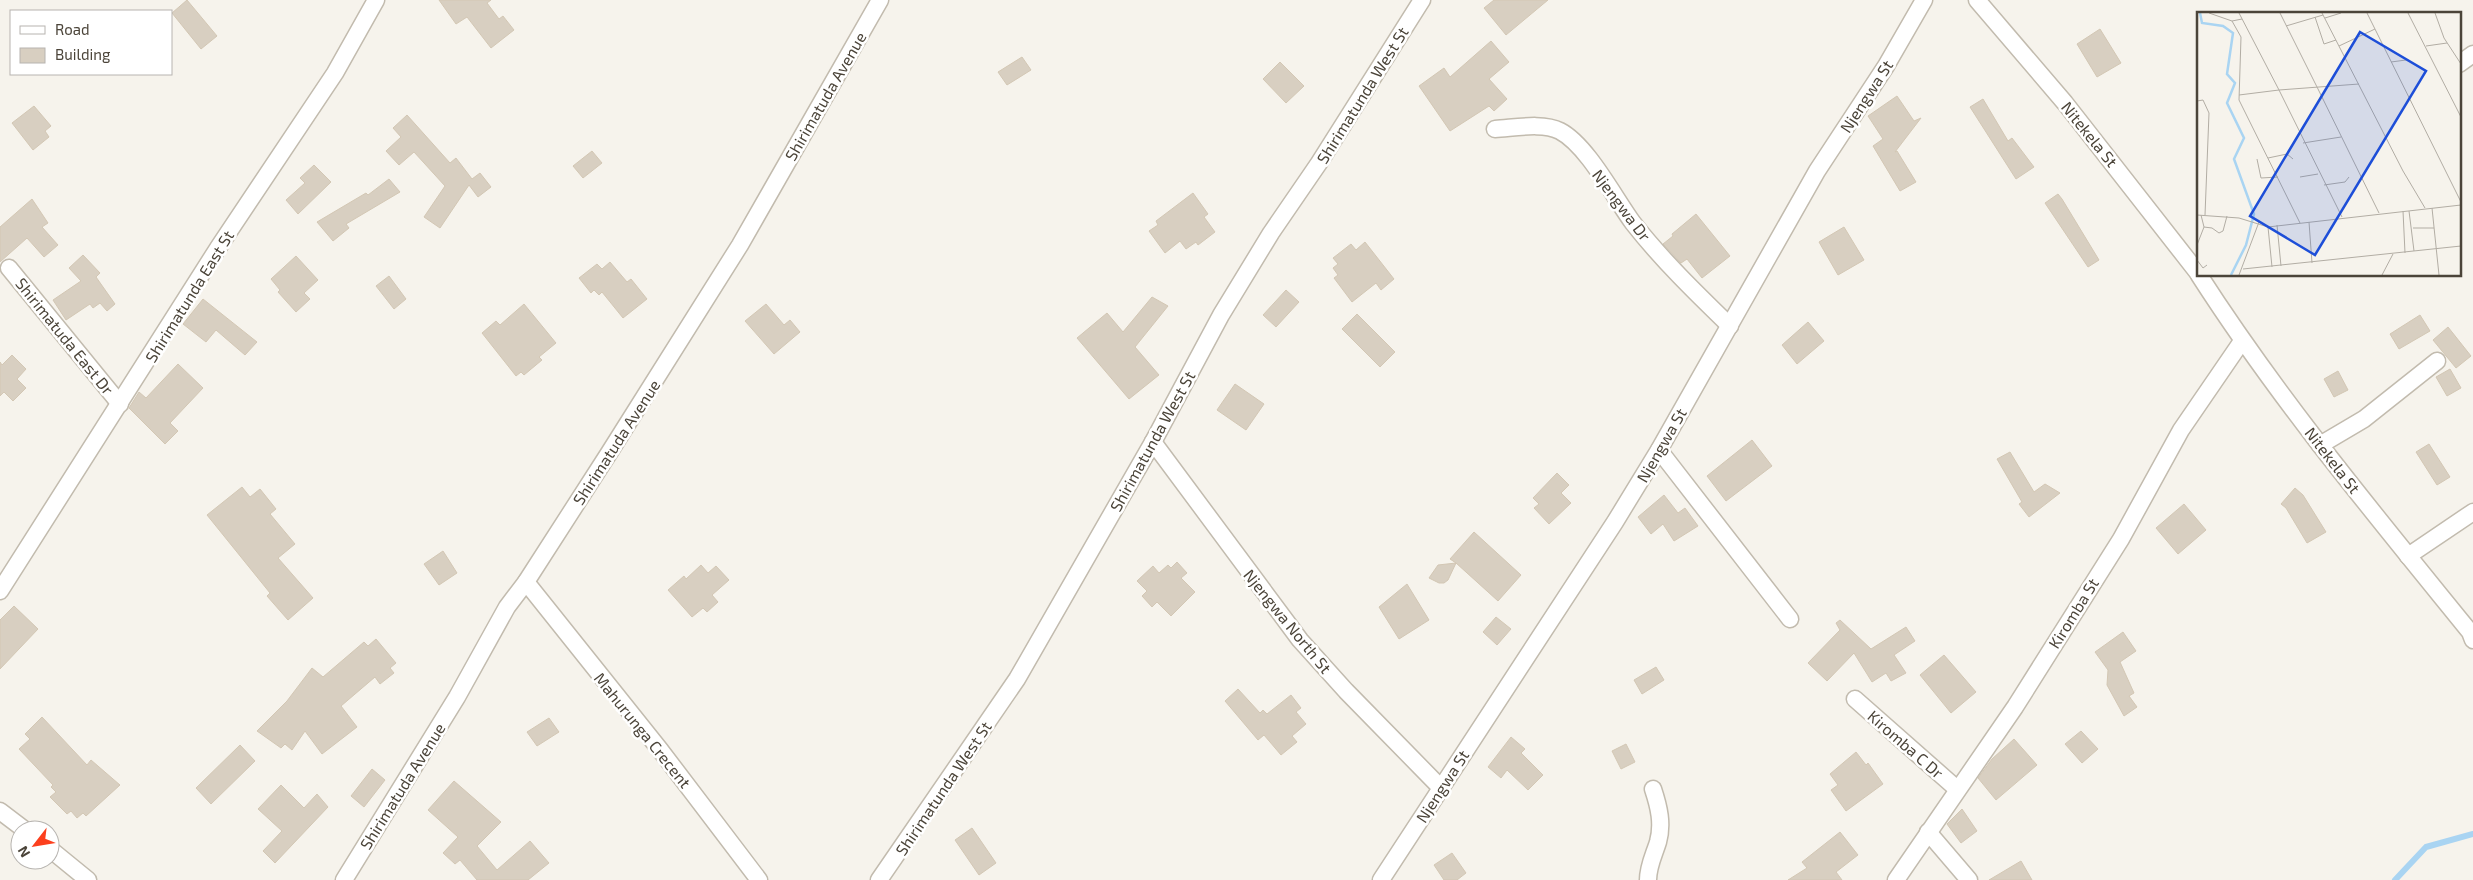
<svg xmlns="http://www.w3.org/2000/svg" width="2473" height="880" viewBox="0 0 2473 880" font-family="'Exo 2',sans-serif">
	<rect width="100%" height="100%" fill="#f6f3ec"/>
	<g fill="none" stroke-linecap="round" stroke-linejoin="round">
		<polyline stroke="#a9d4f2" stroke-width="6" points="2395,880 2426,847 2473,834"/>
	</g>
	<g fill="#d8cfc1" stroke="#d3c7b4">
		<polygon points="187,0 217,36 201,49 172,13"/>
		<polygon points="439,0 491,0 487,3 499,19 503,16 514,30 491,48 467,17 456,24"/>
		<polygon points="1494,0 1548,0 1506,35 1484,8"/>
		<polygon points="2100,29 2121,63 2097,77 2077,44"/>
		<polygon points="1491,41 1509,62 1489,79 1507,99 1494,111 1489,106 1450,131 1419,86 1444,68 1450,77"/>
		<polygon points="1022,57 1031,70 1007,85 998,72"/>
		<polygon points="1280,62 1304,86 1286,103 1263,79"/>
		<polygon points="1897,96 1914,121 1921,118 1895,152 1897,151 1916,182 1900,191 1873,146 1883,139 1868,116"/>
		<polygon points="1983,99 2008,141 2012,138 2034,167 2016,179 1970,107"/>
		<polygon points="34,106 51,126 45,131 49,137 33,150 12,123"/>
		<polygon points="407,115 450,163 456,158 472,179 480,173 491,187 478,197 469,185 440,228 424,217 445,186 414,152 399,165 386,151 401,137 393,128"/>
		<polygon points="592,151 602,163 583,178 573,166"/>
		<polygon points="314,165 331,182 298,214 286,200 305,183 300,178"/>
		<polygon points="389,179 400,192 346,224 349,228 333,241 317,222 366,193 368,195"/>
		<polygon points="1193,193 1208,214 1204,217 1215,232 1198,245 1196,242 1186,249 1180,241 1165,253 1149,231 1158,225 1156,221"/>
		<polygon points="2058,194 2062,199 2099,260 2088,267 2045,203"/>
		<polygon points="32,199 48,223 42,227 58,245 44,257 27,238 0,262 0,227"/>
		<polygon points="1696,214 1730,256 1702,278 1687,259 1681,263 1663,244 1673,236 1672,234"/>
		<polygon points="1844,227 1864,260 1838,275 1819,242"/>
		<polygon points="1365,242 1394,279 1381,290 1376,283 1352,302 1334,278 1338,275 1333,268 1338,264 1333,258 1351,244 1356,250"/>
		<polygon points="83,255 100,273 96,277 115,304 107,311 100,303 93,308 90,304 66,320 53,300 81,281 69,268"/>
		<polygon points="296,256 318,280 304,293 310,299 296,312 278,292 280,290 271,279"/>
		<polygon points="610,262 627,282 631,279 647,299 623,318 602,292 599,295 594,290 591,293 579,278 597,264 602,269"/>
		<polygon points="389,276 406,299 394,309 376,286"/>
		<polygon points="1286,290 1299,302 1276,327 1263,315"/>
		<polygon points="1152,297 1168,306 1135,347 1159,375 1129,399 1077,338 1107,313 1123,332"/>
		<polygon points="203,299 257,342 245,355 216,330 206,342 183,324"/>
		<polygon points="524,304 556,343 539,357 542,360 524,375 521,372 516,376 482,333 496,321 500,325"/>
		<polygon points="766,304 784,325 790,320 800,332 774,354 745,321"/>
		<polygon points="1357,314 1395,352 1380,367 1342,329"/>
		<polygon points="2420,315 2430,331 2399,349 2390,334"/>
		<polygon points="1808,322 1824,341 1797,364 1782,345"/>
		<polygon points="2448,327 2471,356 2456,368 2433,340"/>
		<polygon points="12,355 26,369 17,379 26,388 13,401 4,392 0,396 0,362 2,365"/>
		<polygon points="178,364 203,388 170,423 178,431 165,444 129,408 139,392 146,398"/>
		<polygon points="2450,369 2461,388 2447,396 2436,377"/>
		<polygon points="2338,371 2348,390 2334,397 2324,379"/>
		<polygon points="1235,384 1264,404 1246,430 1217,410"/>
		<polygon points="1752,440 1772,466 1726,501 1707,476"/>
		<polygon points="2429,444 2450,477 2437,485 2416,452"/>
		<polygon points="2010,452 2034,492 2045,484 2060,493 2029,517 2019,504 2022,502 1997,459"/>
		<polygon points="1557,473 1569,485 1561,493 1571,503 1549,524 1534,508 1539,504 1533,498"/>
		<polygon points="242,487 250,497 260,489 276,509 270,514 295,544 278,558 313,598 288,620 267,596 270,593 207,515"/>
		<polygon points="2295,488 2303,495 2326,532 2307,543 2286,508 2281,504"/>
		<polygon points="1664,495 1678,513 1685,508 1698,526 1674,541 1663,524 1651,534 1638,517"/>
		<polygon points="2184,504 2206,530 2178,554 2156,528"/>
		<polygon points="1474,532 1521,575 1498,601 1456,563 1448,580 1444,583 1439,583 1429,578 1438,565 1456,563 1450,559"/>
		<polygon points="443,551 457,573 439,585 424,564"/>
		<polygon points="1177,562 1187,573 1181,578 1195,592 1171,616 1157,602 1152,607 1142,596 1147,591 1137,581 1153,566 1159,573 1168,565 1171,568"/>
		<polygon points="701,565 708,573 716,566 729,580 712,595 718,602 707,612 703,608 692,617 668,590 684,576 686,579"/>
		<polygon points="1407,584 1429,620 1399,639 1379,607"/>
		<polygon points="14,606 38,629 0,669 0,620"/>
		<polygon points="1496,617 1511,629 1497,645 1483,632"/>
		<polygon points="1840,620 1871,649 1906,627 1915,641 1894,655 1906,673 1891,681 1886,673 1872,682 1854,653 1827,681 1808,663 1840,630 1836,623"/>
		<polygon points="2123,632 2136,651 2120,662 2134,693 2129,696 2137,707 2124,716 2107,685 2108,670 2095,652"/>
		<polygon points="376,639 396,663 390,668 394,673 380,684 375,677 341,706 357,727 322,754 305,731 292,750 285,744 281,748 257,731 287,701 312,668 323,677 364,642 368,646"/>
		<polygon points="1944,655 1976,692 1951,713 1920,675"/>
		<polygon points="1656,667 1664,680 1642,694 1634,680"/>
		<polygon points="1238,689 1260,713 1263,710 1267,714 1291,695 1301,708 1296,712 1306,724 1292,736 1297,742 1281,755 1264,735 1258,740 1225,701"/>
		<polygon points="42,717 87,765 91,760 120,785 86,816 83,813 77,818 71,811 67,814 50,797 56,792 51,787 53,785 19,749 30,739 25,734"/>
		<polygon points="549,718 559,732 537,746 527,732"/>
		<polygon points="2081,731 2098,749 2082,763 2065,744"/>
		<polygon points="1511,737 1525,749 1521,753 1543,775 1528,790 1507,770 1501,778 1488,767"/>
		<polygon points="2014,739 2037,765 1996,800 1978,778 1992,759"/>
		<polygon points="1626,744 1635,762 1621,769 1612,751"/>
		<polygon points="240,745 255,761 211,804 196,788"/>
		<polygon points="1856,752 1866,765 1868,763 1883,784 1846,811 1831,790 1838,785 1830,774"/>
		<polygon points="372,769 385,780 364,807 351,796"/>
		<polygon points="454,781 501,822 477,846 497,870 530,841 549,863 528,880 477,880 460,860 455,864 443,853 458,837 428,810"/>
		<polygon points="281,785 304,808 317,794 328,807 275,863 263,851 282,831 258,809"/>
		<polygon points="1962,809 1977,831 1961,843 1947,824"/>
		<polygon points="972,828 996,863 979,875 955,840"/>
		<polygon points="1840,832 1858,855 1836,872 1842,880 1788,880 1807,868 1802,862"/>
		<polygon points="1452,853 1466,873 1457,880 1444,880 1434,865"/>
		<polygon points="2021,861 2032,880 1989,880"/>
	</g>
	<g fill="none" stroke-linecap="round" stroke-linejoin="round">
		<g stroke="#c2bbae" stroke-width="19">
			<g id="street">
				<polyline points="1977,0 2065,103 2198,273"/>
				<polyline points="2459,64 2473,54"/>
				<path d="M1495,129C1514,128 1543,122 1560,131C1587,145 1614,197 1633,223C1662,260 1696,293 1730,326"/>
				<polyline points="9,268 120,404"/>
				<path d="M2199,275C2280,401 2376,516 2470,632L2473,640"/>
				<polyline points="1153,442 1300,640 1346,691 1440,787"/>
				<polyline points="2320,445 2364,419 2437,361"/>
				<polyline points="1659,450 1790,619"/>
				<polyline points="2408,556 2473,512"/>
				<polyline points="526,582 661,751 759,880"/>
				<polyline points="0,591 218,248 335,73 376,0"/>
				<polyline points="1855,699 1957,789"/>
				<polyline points="0,811 25,830"/>
				<polyline points="1928,832 1969,880"/>
				<polyline points="50,849 88,880"/>
				<polyline points="344,880 457,697 507,607 526,582 609,453 740,245 880,0"/>
				<polyline points="879,880 1017,679 1153,442 1221,315 1271,233 1319,163 1422,0"/>
				<polyline points="1381,880 1615,522 1659,450 1817,171 1886,66 1924,0"/>
				<path d="M1648,880C1648,866 1654,855 1658,842C1663,824 1659,807 1653,789"/>
				<polyline points="1896,880 2015,707 2121,539 2181,430 2242,341"/>
			</g>
		</g>
		<use href="#street" stroke="#fff" stroke-width="16"/>
	</g>
	<g text-anchor="middle" dominant-baseline="central" stroke-width="5" stroke-linejoin="round" paint-order="stroke">
		<g font-size="16" fill="#4b4439" stroke="#fff">
			<text transform="translate(1362 95) rotate(-58)">Shirimatunda West St</text>
			<text transform="translate(825 96) rotate(-60)">Shirimatuda Avenue</text>
			<text transform="translate(1866 96) rotate(-57)">Njengwa St</text>
			<text transform="translate(2090 134) rotate(51)">Nitekela St</text>
			<text transform="translate(1622 205) rotate(53)">Njengwa Dr</text>
			<text transform="translate(189 296) rotate(-58)">Shirimatunda East St</text>
			<text transform="translate(65 336) rotate(51)">Shirimatuda East Dr</text>
			<text transform="translate(1152 441) rotate(-61)">Shirimatunda West St</text>
			<text transform="translate(616 442) rotate(-57)">Shirimatuda Avenue</text>
			<text transform="translate(1661 445) rotate(-60)">Njengwa St</text>
			<text transform="translate(2333 460) rotate(52)">Nitekela St</text>
			<text transform="translate(2073 613) rotate(-58)">Kiromba St</text>
			<text transform="translate(1288 621) rotate(51)">Njengwa North St</text>
			<text transform="translate(643 730) rotate(51)">Mahurunga Crecent</text>
			<text transform="translate(1906 744) rotate(41)">Kiromba C Dr</text>
			<text transform="translate(402 786) rotate(-58)">Shirimatuda Avenue</text>
			<text transform="translate(1442 786) rotate(-57)">Njengwa St</text>
			<text transform="translate(943 788) rotate(-56)">Shirimatunda West St</text>
		</g>
	</g>
	<g transform="translate(2197 12)">
		<rect width="264" height="264" fill="#f6f3ec"/>
		<path fill="none" stroke="#a9d4f2" stroke-width="2.5" d="M3,1L5,11L26,14L36,21L30,62L38,71L30,91L47,126L37,147L57,202L49,233L34,263"/>
		<path fill="none" stroke="#b2ada4" stroke-width="1" d="M12,1L35,9M42,1L82,78L162,72M83,1L121,77M125,1L206,159L228,196M170,1L264,190M211,1L264,105M238,1L247,26L264,52M118,5L127,32L139,28M128,6L144,1M45,7L35,9L44,25L42,88L103,211M89,14L126,3M142,34L178,17M229,34L250,31M194,50L209,48M121,77L182,201M82,78L145,205M42,83L82,78M0,89L6,88L12,101L8,203M106,131L144,125M71,146L90,142L96,147M60,147L64,166L81,165M103,165L121,162M127,173L148,170L152,165M235,196L242,263M206,199L208,241M212,199L217,239M0,203L42,206L71,215L264,193M4,203L7,215L15,216L22,221L26,219L30,204M112,210L115,251M80,213L84,254M71,215L75,255M216,216H237M0,233L7,215M0,248L6,256L10,253M46,257L264,234M42,263L62,210M185,263L196,242"/>
		<path fill="#1d4ed8" fill-opacity="0.15" stroke="#1d4ed8" stroke-width="2.5" d="M163,20L229,59L118,243L53,204Z"/>
		<rect width="264" height="264" fill="none" stroke="#4b4439" stroke-width="2.5"/>
	</g>
	<rect x="10" y="10" width="162" height="65" fill="#ffffff" stroke="#b7b4b0"/>
	<rect x="20" y="26" width="25" height="8" fill="#ffffff" stroke="#b7b4b0"/>
	<text x="55" y="35" font-size="15" fill="#4b4439">Road</text>
	<rect x="20" y="48" width="25" height="15" fill="#d8cfc1" stroke="#b7b4b0"/>
	<text x="55" y="60" font-size="15" fill="#4b4439">Building</text>
	<g transform="translate(35 845) rotate(239)"><circle r="24" fill="#ffffff" stroke="#b7b4b0"/>
	<path d="M0-4L9 19L0 12L-9 19Z" fill="#fc3f1d"/>
	<text y="-8" font-size="14" font-weight="bold" text-anchor="middle" fill="#4b4439">N</text>
	</g>
</svg>
